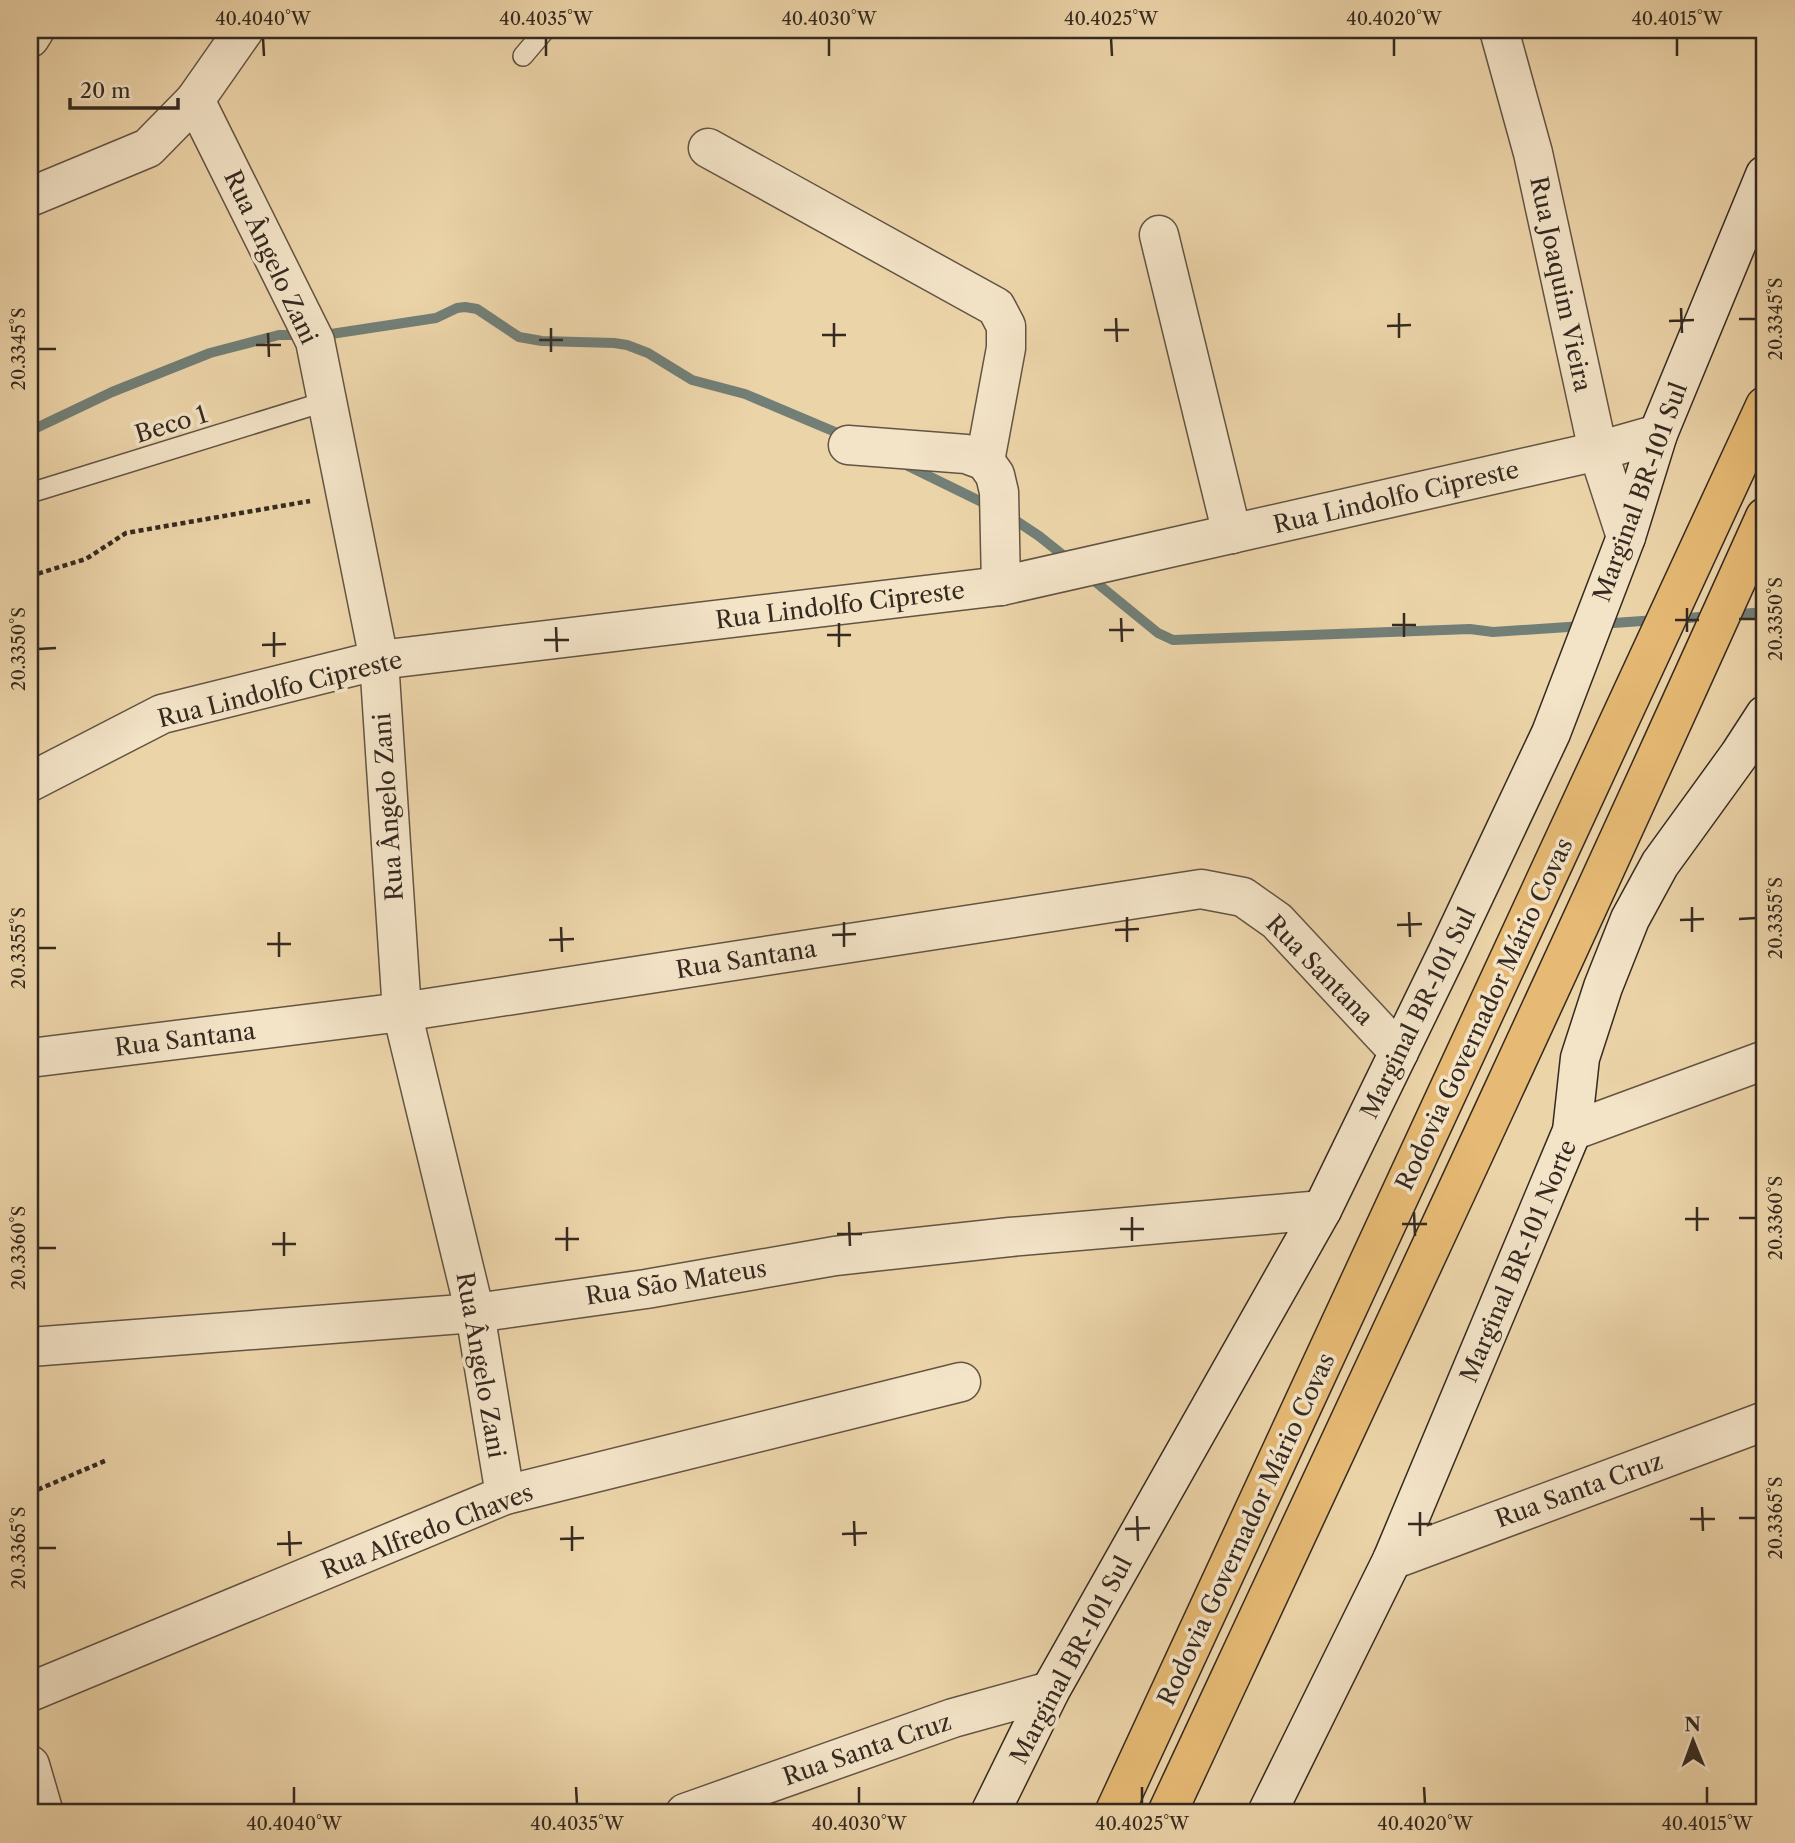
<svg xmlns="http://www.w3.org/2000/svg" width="1795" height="1843" viewBox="0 0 1795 1843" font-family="'Libre Caslon Text',serif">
	<rect width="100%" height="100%" fill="#ecd4a9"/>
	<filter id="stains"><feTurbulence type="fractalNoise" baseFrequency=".00286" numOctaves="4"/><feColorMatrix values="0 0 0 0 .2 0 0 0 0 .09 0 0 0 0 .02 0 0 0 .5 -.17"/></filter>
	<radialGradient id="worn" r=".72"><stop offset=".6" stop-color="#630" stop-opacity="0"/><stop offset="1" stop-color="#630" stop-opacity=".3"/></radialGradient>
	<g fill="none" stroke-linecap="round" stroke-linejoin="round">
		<g stroke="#727f77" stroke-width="10">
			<polyline points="321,334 331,334 436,318 457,308 465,307 477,309 519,337 542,341 614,343 627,345 648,353 692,380 745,394 847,437"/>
			<polyline points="30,432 32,430 112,392 210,353 279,335 305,335"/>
			<polyline points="902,463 992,507"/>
			<polyline points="1009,516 1039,536 1069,560"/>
			<polyline points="1087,575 1158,633 1173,640 1470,629 1493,632 1583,626"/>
			<polyline points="1728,615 1765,612"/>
			<polyline points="1676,619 1712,616"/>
			<polyline points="1599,624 1657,620"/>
		</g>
		<g stroke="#635443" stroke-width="22">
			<g id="service">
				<polyline points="523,56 545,30"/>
				<polyline points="30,493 327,401"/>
			</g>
		</g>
		<g stroke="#635443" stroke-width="41">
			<g id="minor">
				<polyline points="1499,30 1533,153 1598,451 1626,537"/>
				<polyline points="30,38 35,30"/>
				<polyline points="195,100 315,341 379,660 402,1012 475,1313 505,1495"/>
				<polyline points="708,148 996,307 1006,326 1006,348 985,461"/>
				<polyline points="30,197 148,148 195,100 244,30"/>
				<polyline points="1159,235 1232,534"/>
				<polyline points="848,445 966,454 985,461 995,475 999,492 1001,586"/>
				<polyline points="30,782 162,714 379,660 1001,586 1598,451 1658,434"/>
				<polyline points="30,1058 402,1012 1201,889 1243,897 1277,921 1399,1052"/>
				<polyline points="1572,1131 1765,1060"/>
				<polyline points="30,1347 475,1313 646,1289 835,1256 1010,1237 1322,1210"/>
				<polyline points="1392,1560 1765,1421"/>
				<polyline points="30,1692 505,1495 961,1382"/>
				<polyline points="30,1765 44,1813"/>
				<polyline points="685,1813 953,1718 1050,1691"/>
			</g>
		</g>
		<g stroke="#352a21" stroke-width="41">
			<g id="secondary">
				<polyline points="990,1813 1050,1691 1322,1210 1448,951 1551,733 1626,537 1658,434 1765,175"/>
				<polyline points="1267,1813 1392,1560 1572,1131 1580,1058 1603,987 1630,919 1660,864 1739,755 1765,715"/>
			</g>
		</g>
		<g stroke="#352a21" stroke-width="41">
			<g id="motorway">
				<polyline points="1114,1813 1765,406"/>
				<path d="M1167,1813C1368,1382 1570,951 1765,517"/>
			</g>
		</g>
		<g stroke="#352a21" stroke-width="4.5" stroke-dasharray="5 3.5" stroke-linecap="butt">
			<polyline points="30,576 86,559 126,533 310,501"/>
			<polyline points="30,1493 107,1460"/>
			<polyline points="1754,1813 1765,1779"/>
		</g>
		<use href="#service" stroke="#f3e3c7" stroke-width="19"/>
		<use href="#minor" stroke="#f3e3c7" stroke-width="38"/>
		<use href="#secondary" stroke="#f3e3c7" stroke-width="38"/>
		<use href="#motorway" stroke="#e6ba74" stroke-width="38"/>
	</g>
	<path fill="none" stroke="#352a21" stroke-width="2.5" d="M263,38L264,56M546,38V56M829,38V56M1111,38L1112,56M1394,38V56M1677,38V56M1681,308L1682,333M1399,313V338M1116,318L1117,342M1739,319H1756M1669,321L1694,320M834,323V347M1387,326L1411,325M551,328V352M1104,330H1129M268,333L269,357M822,335H846M539,340H563M256,345H281M38,349H56M1687,608V632M1404,613V637M1121,618L1122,642M1739,619H1756M1675,620H1699M839,623V647M1392,625H1416M556,627L557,652M1109,630H1134M274,632V657M827,635H851M544,640H569M262,645L286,644M38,649L56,648M1692,907V932M1409,912L1410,937M1127,917V942M1739,919L1756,918M1680,920L1704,919M844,922V947M1397,925L1422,924M561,927L562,952M1115,930L1139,929M279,932V957M832,935L856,934M549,940L574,939M267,944H291M38,948H56M1697,1207V1231M1414,1212L1415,1236M1132,1217V1241M1739,1218H1756M1685,1219H1709M849,1222L850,1246M1402,1224H1427M567,1227V1251M1120,1229H1144M284,1232V1256M837,1234H862M555,1239H579M272,1244H296M38,1248H56M1702,1507L1703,1531M1420,1512V1536M1137,1516L1138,1541M1739,1518H1756M1690,1519H1715M854,1521L855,1546M1408,1524H1432M572,1526V1551M1125,1529L1150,1528M289,1531L290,1556M842,1534L867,1533M560,1539L584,1538M277,1544L302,1543M38,1548H56M294,1787V1804M576,1787L577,1804M859,1787V1804M1142,1787V1804M1424,1787L1425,1804M1707,1787V1804"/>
	<g text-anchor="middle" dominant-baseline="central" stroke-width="7" stroke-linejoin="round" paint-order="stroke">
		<g font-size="24" fill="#352a21" stroke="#f3e3c7">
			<text transform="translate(271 257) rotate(65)">Rua Ângelo Zani</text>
			<text transform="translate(1561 284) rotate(78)">Rua Joaquim Vieira</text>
			<text transform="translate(171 424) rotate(-17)">Beco 1</text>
			<text transform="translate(1640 492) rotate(-70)">Marginal BR-101 Sul</text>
			<text transform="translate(1396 497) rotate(-13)">Rua Lindolfo Cipreste</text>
			<text transform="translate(840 605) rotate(-7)">Rua Lindolfo Cipreste</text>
			<text transform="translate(280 689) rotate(-14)">Rua Lindolfo Cipreste</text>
			<text transform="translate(388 807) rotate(-94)">Rua Ângelo Zani</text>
			<text transform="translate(746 959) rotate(-9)">Rua Santana</text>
			<text transform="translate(1320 970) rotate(46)">Rua Santana</text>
			<text transform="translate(1418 1013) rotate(-64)">Marginal BR-101 Sul</text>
			<text transform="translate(1484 1014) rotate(-65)">Rodovia Governador Mário Covas</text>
			<text transform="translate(185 1039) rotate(-7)">Rua Santana</text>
			<text transform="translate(1518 1261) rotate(-67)">Marginal BR-101 Norte</text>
			<text transform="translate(676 1282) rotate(-9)">Rua São Mateus</text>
			<text transform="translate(481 1365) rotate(80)">Rua Ângelo Zani</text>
			<text transform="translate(1579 1490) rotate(-20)">Rua Santa Cruz</text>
			<text transform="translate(1246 1529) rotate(-65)">Rodovia Governador Mário Covas</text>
			<text transform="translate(427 1531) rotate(-21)">Rua Alfredo Chaves</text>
			<text transform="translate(1071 1660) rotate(-62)">Marginal BR-101 Sul</text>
			<text transform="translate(867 1749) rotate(-19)">Rua Santa Cruz</text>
		</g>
	</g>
	<rect width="1795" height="1843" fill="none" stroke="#ecd4a9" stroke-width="77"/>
	<g transform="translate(1693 1741) rotate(359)" stroke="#f3e3c7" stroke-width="5" paint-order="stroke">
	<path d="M0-5L12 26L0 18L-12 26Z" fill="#352a21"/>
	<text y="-10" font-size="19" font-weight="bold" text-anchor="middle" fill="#352a21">N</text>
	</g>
	<path d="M70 98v10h108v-10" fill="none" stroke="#352a21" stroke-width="3.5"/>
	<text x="80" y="98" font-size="21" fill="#352a21" stroke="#f3e3c7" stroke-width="5" paint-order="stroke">20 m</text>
	<rect x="38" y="38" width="1718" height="1766" fill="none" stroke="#352a21" stroke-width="2.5"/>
	<g font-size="18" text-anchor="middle" fill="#352a21">
		<text x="263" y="25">40.4040°W</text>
		<text x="546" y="25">40.4035°W</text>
		<text x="829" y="25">40.4030°W</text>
		<text x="1111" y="25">40.4025°W</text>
		<text x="1394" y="25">40.4020°W</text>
		<text x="1677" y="25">40.4015°W</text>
		<text transform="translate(1776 319) rotate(-90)" y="6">20.3345°S</text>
		<text transform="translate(19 349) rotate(-90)" y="6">20.3345°S</text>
		<text transform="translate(1776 619) rotate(-90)" y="6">20.3350°S</text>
		<text transform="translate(19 649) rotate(-90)" y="6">20.3350°S</text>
		<text transform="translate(1776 918) rotate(-90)" y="6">20.3355°S</text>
		<text transform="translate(19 948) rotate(-90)" y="6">20.3355°S</text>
		<text transform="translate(1776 1218) rotate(-90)" y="6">20.3360°S</text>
		<text transform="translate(19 1248) rotate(-90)" y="6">20.3360°S</text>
		<text transform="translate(1776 1518) rotate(-90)" y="6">20.3365°S</text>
		<text transform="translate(19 1548) rotate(-90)" y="6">20.3365°S</text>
		<text x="294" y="1830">40.4040°W</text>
		<text x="577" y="1830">40.4035°W</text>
		<text x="859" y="1830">40.4030°W</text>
		<text x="1142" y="1830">40.4025°W</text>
		<text x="1425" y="1830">40.4020°W</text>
		<text x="1707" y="1830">40.4015°W</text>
	</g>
	<rect width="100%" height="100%" filter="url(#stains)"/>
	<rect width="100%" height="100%" fill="url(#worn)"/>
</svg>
